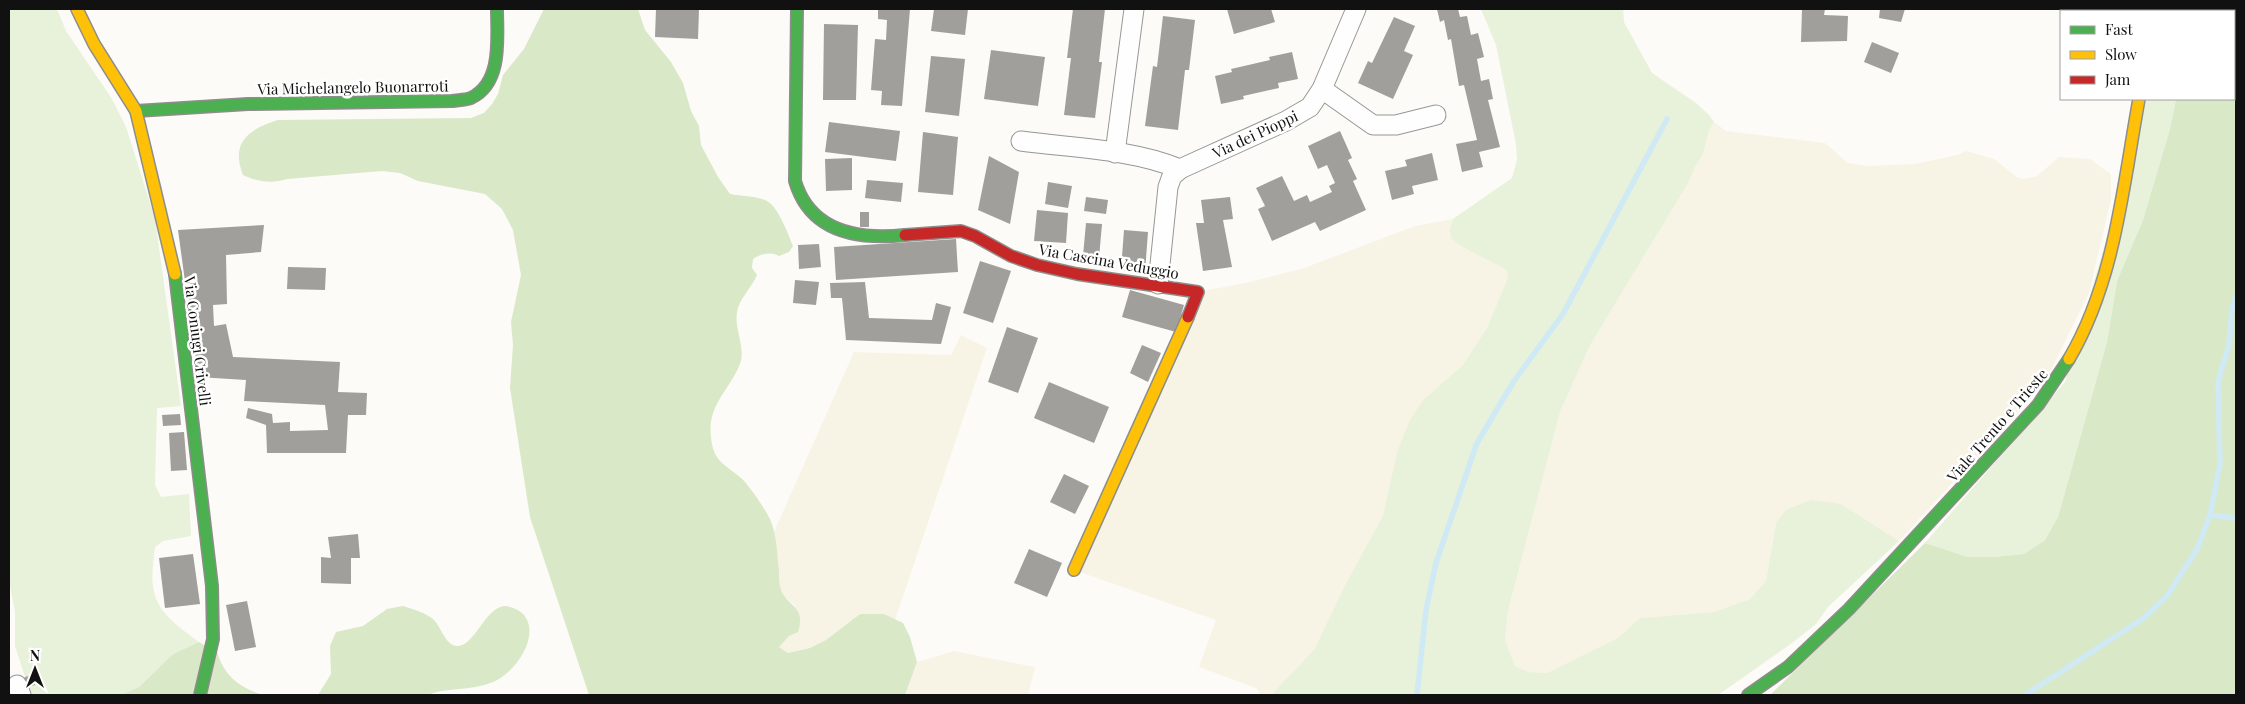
<svg xmlns="http://www.w3.org/2000/svg" width="2245" height="704" viewBox="0 0 2245 704" font-family="'Playfair Display',serif">
	<rect width="100%" height="100%" fill="#fcfbf7"/>
	<g fill="#f8f4e5">
		<polygon points="1714,122 1726,131 1825,143 1848,163 1869,166 1915,164 1957,155 1966,151 1994,159 2017,177 2024,179 2037,176 2059,157 2090,159 2111,174 2111,200 2089,293 2045,382 1899,541 1841,504 1776,523 1766,581 1750,599 1714,612 1640,618 1618,638 1547,673 1528,672 1515,666 1505,640 1508,611 1560,412 1589,347 1687,185 1695,167 1703,154 1709,131"/>
		<polygon points="1453,219 1450,229 1472,251 1508,270 1508,278 1487,328 1462,366 1424,399 1397,452 1383,516 1346,583 1314,650 1271,695 1261,695 1256,688 1199,667 1216,620 1074,570 1198,292 1250,282 1304,268 1415,226"/>
		<polygon points="961,335 987,348 895,620 884,614 860,614 826,640 810,648 788,653 779,647 789,636 798,632 795,605 785,597 780,588 774,532 854,352 951,355"/>
		<polygon points="954,651 1035,667 1028,695 905,695 917,662"/>
	</g>
	<g fill="#e8f1d9">
		<path d="M9,9H57L66,31L112,99L126,127L155,219L181,406L157,408L155,485L161,497L189,494L191,536L163,541L155,547C154,559 151,574 153,586C156,613 179,627 199,642L173,654L139,687L121,695H31L15,646V612L9,580Z"/>
		<polygon points="1481,9 1623,9 1624,22 1652,73 1696,103 1709,115 1714,122 1709,131 1703,154 1695,167 1687,185 1589,347 1560,412 1508,611 1505,640 1515,666 1528,672 1547,673 1618,638 1640,618 1714,612 1750,599 1766,581 1776,523 1786,510 1811,500 1841,504 1899,541 1828,607 1816,624 1792,643 1718,695 1271,695 1314,650 1346,583 1383,516 1397,452 1410,420 1424,399 1462,366 1487,328 1508,278 1507,270 1461,246 1451,238 1450,229 1453,219 1512,178 1517,160 1516,144 1496,45"/>
		<polygon points="2147,99 2176,99 2170,129 2143,220 2117,281 2107,342 2058,517 2045,540 2024,554 1994,557 1968,557 1925,543 2065,382"/>
	</g>
	<g fill="#d9e8c7">
		<path d="M544,9H638L645,30L671,62L683,83L691,111L699,126L701,145L718,177L730,194C741,196 755,196 765,200C778,205 788,234 793,246L789,252L779,256C770,251 761,254 753,259L752,268L757,275C752,287 739,299 737,312C734,329 746,348 740,364C729,391 707,405 711,437C713,462 725,464 741,478C749,485 765,509 770,519C777,535 777,554 779,571C779,577 779,584 781,590C789,608 806,606 798,632L789,636L779,647L788,653L810,648L826,640L860,614H884L903,623L910,637L917,662L905,695H589L530,517L510,388L513,345L511,322L521,275L513,230L502,209L485,194L418,181L400,173L382,171L287,179C271,184 258,182 243,175C230,142 249,129 278,120L471,118L484,113L492,104L498,94L503,75L524,49Z"/>
		<polygon points="2183,9 2236,9 2236,695 1770,695 1925,543 1968,557 1994,557 2024,554 2045,540 2058,517 2107,342 2117,281 2143,220 2170,129 2176,99 2234,99 2234,11 2183,11"/>
		<path d="M403,606C413,609 426,613 434,620C441,627 445,644 456,646C474,648 484,609 504,606C511,606 520,610 524,615C541,636 515,673 493,682C472,691 448,687 427,695H318L331,674L330,646L336,632L363,626L387,609Z"/>
		<path d="M199,642L217,652C225,677 239,687 263,695H121L139,687L173,654Z"/>
	</g>
	<g fill="none" stroke-linecap="round" stroke-linejoin="round">
		<g stroke="#cfeaf4" stroke-width="5.5">
			<polyline points="2210,515 2236,518"/>
			<polyline points="1417,695 1426,610 1436,563 1477,443 1514,381 1563,314 1667,119"/>
			<polyline points="2025,695 2144,618 2167,596 2197,549 2210,515 2220,464 2218,382 2229,345 2232,307 2236,297"/>
		</g>
	</g>
	<g fill="#a09f9c">
		<polygon points="656,9 699,9 698,39 655,37"/>
		<polygon points="878,9 910,9 902,106 881,105 882,91 871,90 875,39 886,40 887,20 878,19"/>
		<polygon points="934,9 968,9 965,35 931,31"/>
		<polygon points="1073,9 1105,9 1099,62 1102,62 1095,118 1064,115 1071,58 1067,58"/>
		<polygon points="1227,9 1271,9 1275,22 1234,34"/>
		<polygon points="1437,9 1458,9 1460,17 1467,16 1471,35 1478,33 1484,57 1477,59 1481,81 1489,79 1493,99 1488,100 1500,147 1479,152 1483,167 1462,172 1456,144 1477,140 1464,85 1459,86 1451,39 1448,40 1444,20 1440,22"/>
		<polygon points="1802,9 1825,9 1824,15 1848,16 1847,41 1801,42"/>
		<polygon points="1880,9 1905,9 1901,22 1879,18"/>
		<polygon points="1163,16 1195,20 1189,70 1185,70 1178,130 1145,126 1153,66 1157,67"/>
		<polygon points="1394,17 1415,26 1404,51 1413,55 1393,99 1358,83 1368,61 1372,63"/>
		<polygon points="824,24 858,25 856,100 823,100"/>
		<polygon points="1872,42 1899,53 1891,73 1864,62"/>
		<polygon points="991,50 1045,57 1038,106 984,99"/>
		<polygon points="1292,52 1298,79 1278,83 1279,88 1243,96 1244,99 1221,104 1215,76 1232,72 1231,69 1270,60 1269,57"/>
		<polygon points="931,56 965,59 959,116 925,112"/>
		<polygon points="829,122 900,131 896,161 825,152"/>
		<polygon points="1340,131 1352,158 1348,160 1357,179 1353,181 1366,210 1320,231 1315,222 1272,241 1258,209 1265,206 1256,188 1282,176 1294,201 1307,195 1310,202 1332,192 1329,186 1335,183 1327,165 1318,169 1308,146"/>
		<polygon points="923,132 958,137 953,195 918,192"/>
		<polygon points="1432,153 1438,180 1412,186 1414,194 1392,200 1385,171 1407,166 1405,160"/>
		<polygon points="989,156 1019,172 1010,224 978,210"/>
		<polygon points="852,158 852,190 826,191 825,159"/>
		<polygon points="867,180 903,183 901,202 865,198"/>
		<polygon points="1048,182 1072,186 1068,208 1045,204"/>
		<polygon points="1086,197 1108,200 1106,214 1084,211"/>
		<polygon points="1230,197 1233,219 1223,220 1232,267 1203,271 1196,223 1204,223 1201,200"/>
		<polygon points="1037,210 1068,213 1066,243 1034,241"/>
		<rect x="860" y="212" width="9" height="15"/>
		<polygon points="1086,223 1102,224 1099,258 1083,256"/>
		<polygon points="264,225 261,252 226,255 227,304 213,305 214,326 226,324 233,357 340,362 338,392 367,393 366,415 348,415 346,453 267,453 266,425 246,418 248,408 272,414 273,423 290,422 290,431 328,430 325,405 244,401 246,380 198,377 178,230"/>
		<polygon points="1124,230 1148,232 1145,272 1121,270"/>
		<polygon points="956,239 958,272 836,280 834,247"/>
		<polygon points="819,244 821,267 799,269 798,245"/>
		<polygon points="980,261 1011,271 993,323 963,313"/>
		<polygon points="288,267 326,268 325,290 287,289"/>
		<polygon points="795,280 819,282 816,305 793,303"/>
		<polygon points="865,282 869,318 932,320 936,303 951,307 941,344 846,340 842,298 831,298 830,283"/>
		<polygon points="1130,290 1184,305 1176,332 1122,317"/>
		<polygon points="1007,327 1038,338 1018,393 988,382"/>
		<polygon points="1142,345 1161,353 1148,382 1130,373"/>
		<polygon points="1049,382 1109,407 1094,443 1034,418"/>
		<polygon points="180,414 181,425 163,426 162,415"/>
		<polygon points="184,432 187,470 171,471 169,433"/>
		<polygon points="1064,474 1089,486 1075,514 1050,502"/>
		<polygon points="358,534 360,558 351,558 351,584 321,583 321,557 331,558 328,537"/>
		<polygon points="1029,549 1062,563 1047,597 1014,583"/>
		<polygon points="193,554 200,604 165,608 159,558"/>
		<polygon points="247,601 256,647 235,651 226,605"/>
		<polygon points="33,675 35,685 27,687 25,677"/>
	</g>
	<g fill="none" stroke-linecap="round" stroke-linejoin="round">
		<g stroke="#979695" stroke-width="21">
			<g id="street">
				<polyline points="1322,89 1373,125 1396,125 1436,115"/>
				<path d="M1021,141C1072,148 1133,149 1180,169L1286,121L1310,107L1322,89L1356,9"/>
				<polyline points="1115,153 1134,9"/>
				<polyline points="1158,284 1168,187 1172,176 1180,169"/>
				<polyline points="17,685 21,695"/>
			</g>
		</g>
		<g stroke="#8d8d8b" stroke-width="14">
			<g id="fast">
				<path d="M797,9L795,181C810,232 858,240 905,235"/>
				<polyline points="2156,9 2156,11"/>
				<path d="M136,111L248,104L452,101C458,100 466,100 471,98C503,83 497,37 497,9"/>
				<polyline points="175,274 212,586 213,639 200,695"/>
				<polyline points="1748,695 1788,667 1849,609 2038,405 2069,359"/>
			</g>
		</g>
		<g stroke="#8d8d8b" stroke-width="14">
			<g id="slow">
				<polyline points="77,9 94,44 136,111 175,274"/>
				<path d="M2069,359C2115,281 2123,186 2139,99"/>
				<polyline points="1074,570 1188,317"/>
			</g>
		</g>
		<g stroke="#8d8d8b" stroke-width="14">
			<polyline id="jam" points="905,235 961,231 975,236 1011,256 1037,265 1077,274 1198,292 1188,317"/>
		</g>
		<use href="#street" stroke="#fffefe" stroke-width="19"/>
		<use href="#fast" stroke="#4caf50" stroke-width="11"/>
		<use href="#slow" stroke="#ffc107" stroke-width="11"/>
		<use href="#jam" stroke="#c62828" stroke-width="11"/>
	</g>
	<g text-anchor="middle" dominant-baseline="central" stroke-width="5" stroke-linejoin="round" paint-order="stroke">
		<g font-size="15" fill="#111" stroke="#fff">
			<text transform="translate(353 87) rotate(-1)">Via Michelangelo Buonarroti</text>
			<text transform="translate(1255 134) rotate(-25)">Via dei Pioppi</text>
			<text transform="translate(1109 261) rotate(10)">Via Cascina Veduggio</text>
			<text transform="translate(198 341) rotate(83)">Via Coniugi Crivelli</text>
			<text transform="translate(1997 425) rotate(-49)">Viale Trento e Trieste</text>
		</g>
	</g>
	<rect width="2245" height="704" fill="none" stroke="#111111" stroke-width="20"/>
	<rect x="2060" y="10" width="175" height="90" fill="#ffffff" stroke="#a0a0a0"/>
	<rect x="2070" y="26" width="25" height="8" fill="#4caf50" stroke="#a0a0a0"/>
	<text x="2105" y="35" font-size="15" fill="#111111">Fast</text>
	<rect x="2070" y="51" width="25" height="8" fill="#ffc107" stroke="#a0a0a0"/>
	<text x="2105" y="60" font-size="15" fill="#111111">Slow</text>
	<rect x="2070" y="76" width="25" height="8" fill="#c62828" stroke="#a0a0a0"/>
	<text x="2105" y="85" font-size="15" fill="#111111">Jam</text>
	<g transform="translate(35 669)" stroke="#ffffff" stroke-width="4" paint-order="stroke">
	<path d="M0-4L9 19L0 12L-9 19Z" fill="#111111"/>
	<text y="-8" font-size="14" font-weight="bold" text-anchor="middle" fill="#111111">N</text>
	</g>
</svg>
